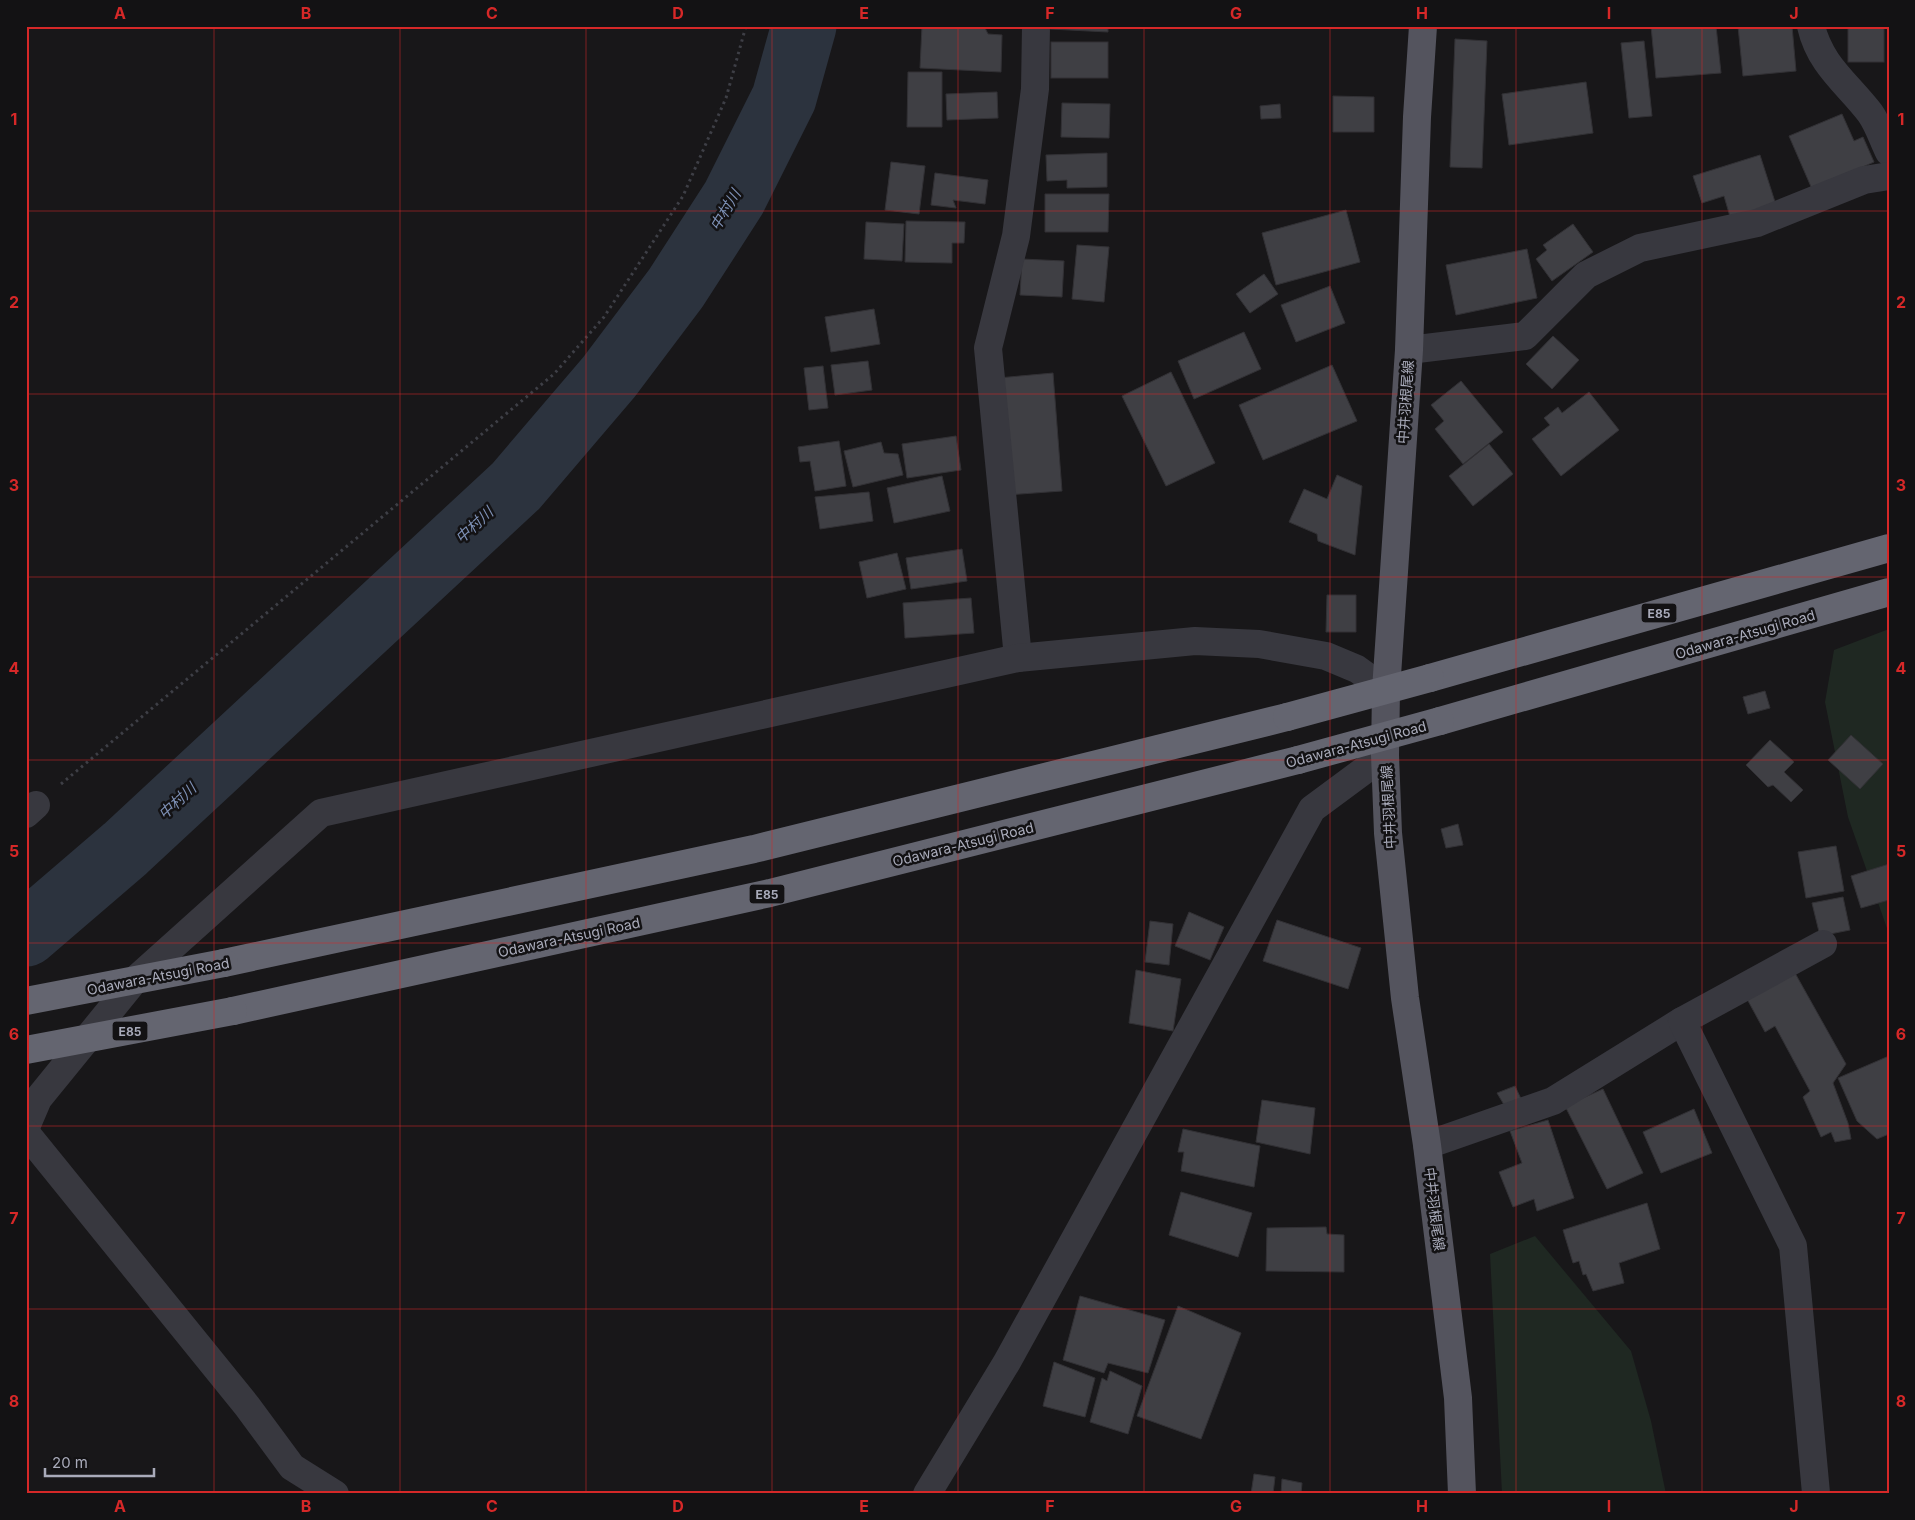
<svg xmlns="http://www.w3.org/2000/svg" width="1915" height="1520" viewBox="0 0 1915 1520" font-family="Inter,'Noto Sans JP',sans-serif">
	<rect width="100%" height="100%" fill="#181719"/>
	<g fill="#1f2822">
		<polygon points="1889,629 1889,934 1848,817 1825,702 1834,650"/>
		<polygon points="1535,1236 1631,1351 1651,1421 1666,1494 1502,1494 1490,1254"/>
	</g>
	<g fill="none" stroke-linecap="round" stroke-linejoin="round">
		<polyline stroke="#2c333e" stroke-width="65" points="26,934 125,849 516,486 609,377 676,288 734,198 784,98 804,26"/>
	</g>
	<g fill="#3f3f44" stroke="#323135">
		<polygon points="922,26 984,26 988,34 1002,35 1001,72 920,68"/>
		<polygon points="1050,26 1108,26 1108,32 1050,29"/>
		<polygon points="1651,26 1716,26 1721,73 1656,78"/>
		<polygon points="1738,26 1792,26 1796,71 1743,76"/>
		<rect x="1848" y="26" width="36" height="36"/>
		<polygon points="1455,39 1487,41 1482,168 1450,167"/>
		<polygon points="1644,41 1652,116 1629,118 1621,43"/>
		<rect x="1051" y="42" width="57" height="36"/>
		<polygon points="908,72 942,72 942,127 907,127"/>
		<polygon points="1586,82 1593,133 1509,145 1502,94"/>
		<polygon points="997,92 998,118 947,120 946,94"/>
		<polygon points="1333,96 1374,97 1374,132 1333,132"/>
		<polygon points="1062,103 1110,104 1109,138 1061,137"/>
		<polygon points="1280,104 1281,118 1261,119 1260,106"/>
		<polygon points="1842,114 1854,141 1863,137 1874,162 1812,189 1789,136"/>
		<polygon points="1107,153 1107,187 1067,188 1067,180 1047,181 1046,155"/>
		<polygon points="1760,155 1776,205 1731,220 1724,196 1702,203 1693,176"/>
		<polygon points="891,162 925,166 919,214 885,210"/>
		<polygon points="935,173 988,180 985,204 953,200 956,208 931,205"/>
		<polygon points="1045,194 1109,194 1108,232 1045,232"/>
		<polygon points="1346,210 1360,262 1276,285 1262,233"/>
		<polygon points="906,221 965,222 964,243 952,243 952,263 905,262"/>
		<polygon points="866,222 904,224 902,261 864,259"/>
		<polygon points="1573,224 1593,252 1552,281 1536,259 1547,250 1543,245"/>
		<polygon points="1077,245 1109,247 1104,302 1072,299"/>
		<polygon points="1527,249 1537,298 1456,315 1446,265"/>
		<polygon points="1022,259 1064,261 1062,297 1020,295"/>
		<polygon points="1264,274 1278,294 1250,313 1236,294"/>
		<polygon points="1330,286 1345,323 1296,342 1281,305"/>
		<polygon points="874,309 880,344 831,352 825,317"/>
		<polygon points="1244,332 1261,369 1194,399 1178,361"/>
		<polygon points="1553,336 1579,360 1552,389 1526,364"/>
		<polygon points="868,361 872,390 835,395 831,365"/>
		<polygon points="1332,365 1357,421 1263,460 1239,405"/>
		<polygon points="823,366 828,408 809,410 804,368"/>
		<polygon points="1171,372 1215,463 1166,486 1122,396"/>
		<polygon points="1053,373 1062,491 1007,495 998,378"/>
		<polygon points="1461,381 1503,432 1463,464 1435,429 1444,421 1431,405"/>
		<polygon points="1589,392 1619,430 1561,476 1532,439 1550,425 1544,418 1558,407 1562,413"/>
		<polygon points="956,436 961,470 907,478 902,444"/>
		<polygon points="839,441 846,486 815,491 810,461 800,462 798,447"/>
		<polygon points="881,442 884,453 898,454 903,475 853,487 844,451"/>
		<polygon points="1489,444 1513,474 1473,506 1449,476"/>
		<polygon points="1337,475 1362,486 1355,555 1318,541 1317,534 1289,522 1304,489 1327,499"/>
		<polygon points="942,476 950,511 894,523 887,488"/>
		<polygon points="869,492 873,521 820,529 815,497"/>
		<polygon points="962,549 967,581 911,589 906,558"/>
		<polygon points="897,553 906,589 867,598 859,562"/>
		<polygon points="1327,595 1356,595 1356,632 1326,632"/>
		<polygon points="971,598 974,633 905,638 903,603"/>
		<polygon points="1765,691 1770,708 1748,714 1743,697"/>
		<polygon points="1851,735 1883,764 1860,789 1828,760"/>
		<polygon points="1770,740 1794,762 1784,772 1803,790 1791,802 1773,785 1768,787 1746,765"/>
		<polygon points="1458,824 1463,845 1446,848 1441,829"/>
		<polygon points="1836,846 1844,891 1806,898 1798,852"/>
		<polygon points="1889,864 1889,900 1861,908 1851,876"/>
		<polygon points="1843,897 1850,930 1820,936 1812,903"/>
		<polygon points="1189,912 1224,927 1210,960 1175,946"/>
		<polygon points="1277,920 1361,948 1348,989 1263,961"/>
		<polygon points="1150,921 1173,924 1169,965 1145,962"/>
		<polygon points="1136,970 1181,979 1173,1031 1129,1023"/>
		<polygon points="1795,973 1846,1064 1833,1083 1848,1123 1851,1139 1835,1142 1831,1132 1821,1137 1803,1097 1810,1091 1775,1026 1765,1032 1747,999"/>
		<polygon points="1889,1056 1889,1134 1877,1139 1857,1121 1838,1078"/>
		<polygon points="1515,1086 1522,1101 1506,1108 1497,1093"/>
		<polygon points="1603,1089 1643,1173 1607,1189 1565,1106"/>
		<polygon points="1262,1100 1315,1108 1310,1154 1256,1142"/>
		<polygon points="1694,1109 1712,1153 1661,1173 1643,1132"/>
		<polygon points="1548,1120 1574,1198 1537,1211 1534,1199 1513,1207 1499,1172 1522,1163 1510,1131"/>
		<polygon points="1183,1129 1260,1146 1254,1187 1181,1171 1184,1152 1178,1152"/>
		<polygon points="1181,1192 1252,1213 1238,1257 1169,1235"/>
		<polygon points="1647,1203 1660,1249 1619,1263 1624,1283 1593,1291 1586,1274 1583,1275 1579,1261 1573,1263 1563,1230"/>
		<polygon points="1326,1227 1327,1234 1344,1235 1344,1272 1266,1271 1267,1228"/>
		<polygon points="1080,1296 1165,1320 1148,1373 1108,1363 1104,1373 1063,1360"/>
		<polygon points="1178,1306 1241,1333 1201,1439 1137,1416"/>
		<polygon points="1054,1362 1095,1378 1085,1417 1043,1406"/>
		<polygon points="1110,1371 1142,1386 1128,1434 1090,1422 1102,1378 1107,1381"/>
		<polygon points="1254,1474 1275,1477 1273,1494 1251,1494"/>
		<polygon points="1282,1479 1302,1483 1301,1494 1281,1494"/>
	</g>
	<g fill="none" stroke-linecap="round" stroke-linejoin="round">
		<polyline stroke="#3e3f46" stroke-width="3" stroke-dasharray="2.5 4" stroke-linecap="butt" points="61,784 554,374 604,317 683,196 726,98 746,26"/>
		<g stroke="#38383f" stroke-width="28">
			<path d="M1811,26C1820,65 1847,83 1870,113C1878,124 1883,140 1889,152"/>
			<polyline points="1409,350 1525,336 1586,275 1640,248 1757,223 1864,180 1889,176"/>
			<polyline points="1018,658 988,348 1016,236 1035,89 1036,26"/>
			<polyline points="26,814 36,805"/>
			<polyline points="26,1127 38,1099 134,981 321,813 1018,658 1195,641 1259,644 1326,656 1357,669 1386,690"/>
			<polyline points="26,1133 247,1406 292,1467 335,1494"/>
			<polyline points="1427,1145 1553,1101 1682,1021"/>
			<polyline points="1816,1493 1793,1246 1682,1021 1823,944"/>
			<polyline points="927,1494 1007,1362 1312,809 1385,755"/>
		</g>
		<polyline stroke="#54545e" stroke-width="28" points="1423,26 1417,117 1409,350 1386,690 1385,755 1388,833 1405,998 1427,1145 1458,1398 1462,1494"/>
		<g stroke="#646570" stroke-width="28">
			<polyline points="1430,678 1889,548"/>
			<polyline points="1440,721 1889,592"/>
			<polyline points="224,963 754,849 1287,717"/>
			<polyline points="233,1011 770,893 1298,760"/>
		</g>
		<g stroke="#646570" stroke-width="28">
			<polyline points="1287,717 1430,678"/>
			<polyline points="1298,760 1440,721"/>
			<polyline points="26,1001 224,963"/>
			<polyline points="26,1050 233,1011"/>
		</g>
	</g>
	<path fill="none" stroke="#d62828" stroke-width="1" stroke-opacity="0.55" d="M214,26V1494M400,26V1494M586,26V1494M772,26V1494M958,26V1494M1144,26V1494M1330,26V1494M1516,26V1494M1702,26V1494M26,211H1889M26,394H1889M26,577H1889M26,760H1889M26,943H1889M26,1126H1889M26,1309H1889"/>
	<g text-anchor="middle" dominant-baseline="central" stroke-width="5" stroke-linejoin="round" paint-order="stroke">
		<g fill="#131214" stroke="#7c7d88" stroke-width="1">
			<rect x="1641.5" y="603.5" width="35" height="19" rx="4"/>
			<rect x="749.5" y="884.5" width="35" height="19" rx="4"/>
			<rect x="112.5" y="1021.5" width="35" height="19" rx="4"/>
		</g>
		<g font-size="12" font-weight="bold" fill="#a9abba">
			<text x="1659" y="613">E85</text>
			<text x="767" y="894">E85</text>
			<text x="130" y="1031">E85</text>
		</g>
		<g font-size="14" fill="#a9abba" stroke="#131214">
			<text transform="translate(1405 402) rotate(-86)">中井羽根尾線</text>
			<text transform="translate(1745 634) rotate(-16)">Odawara-Atsugi Road</text>
			<text transform="translate(1356 744) rotate(-15)">Odawara-Atsugi Road</text>
			<text transform="translate(1388 807) rotate(-93)">中井羽根尾線</text>
			<text transform="translate(963 844) rotate(-14)">Odawara-Atsugi Road</text>
			<text transform="translate(569 937) rotate(-12)">Odawara-Atsugi Road</text>
			<text transform="translate(158 976) rotate(-11)">Odawara-Atsugi Road</text>
			<text transform="translate(1435 1209) rotate(83)">中井羽根尾線</text>
		</g>
		<g font-size="15" font-style="italic" fill="#7e91b6" stroke="#131214">
			<text transform="translate(725 210) rotate(-59)">中村川</text>
			<text transform="translate(474 525) rotate(-43)">中村川</text>
			<text transform="translate(177 801) rotate(-43)">中村川</text>
		</g>
	</g>
	<rect width="1915" height="1520" fill="none" stroke="#131214" stroke-width="55"/>
	<path d="M45 1468v8h109v-8" fill="none" stroke="#a9abba" stroke-width="2.5"/>
	<text x="52" y="1468" font-size="15" fill="#a9abba" stroke="#131214" stroke-width="4" paint-order="stroke">20 m</text>
	<rect x="28" y="28" width="1860" height="1464" fill="none" stroke="#d62828" stroke-width="2"/>
	<g font-size="16" text-anchor="middle" font-weight="bold" fill="#d62828">
		<text x="120" y="19">A</text>
		<text x="306" y="19">B</text>
		<text x="492" y="19">C</text>
		<text x="678" y="19">D</text>
		<text x="864" y="19">E</text>
		<text x="1050" y="19">F</text>
		<text x="1236" y="19">G</text>
		<text x="1422" y="19">H</text>
		<text x="1609" y="19">I</text>
		<text x="1794" y="19">J</text>
		<text x="14" y="125">1</text>
		<text x="1901" y="125">1</text>
		<text x="14" y="308">2</text>
		<text x="1901" y="308">2</text>
		<text x="14" y="491">3</text>
		<text x="1901" y="491">3</text>
		<text x="14" y="674">4</text>
		<text x="1901" y="674">4</text>
		<text x="14" y="857">5</text>
		<text x="1901" y="857">5</text>
		<text x="14" y="1040">6</text>
		<text x="1901" y="1040">6</text>
		<text x="14" y="1224">7</text>
		<text x="1901" y="1224">7</text>
		<text x="14" y="1407">8</text>
		<text x="1901" y="1407">8</text>
		<text x="120" y="1512">A</text>
		<text x="306" y="1512">B</text>
		<text x="492" y="1512">C</text>
		<text x="678" y="1512">D</text>
		<text x="864" y="1512">E</text>
		<text x="1050" y="1512">F</text>
		<text x="1236" y="1512">G</text>
		<text x="1422" y="1512">H</text>
		<text x="1609" y="1512">I</text>
		<text x="1794" y="1512">J</text>
	</g>
</svg>
